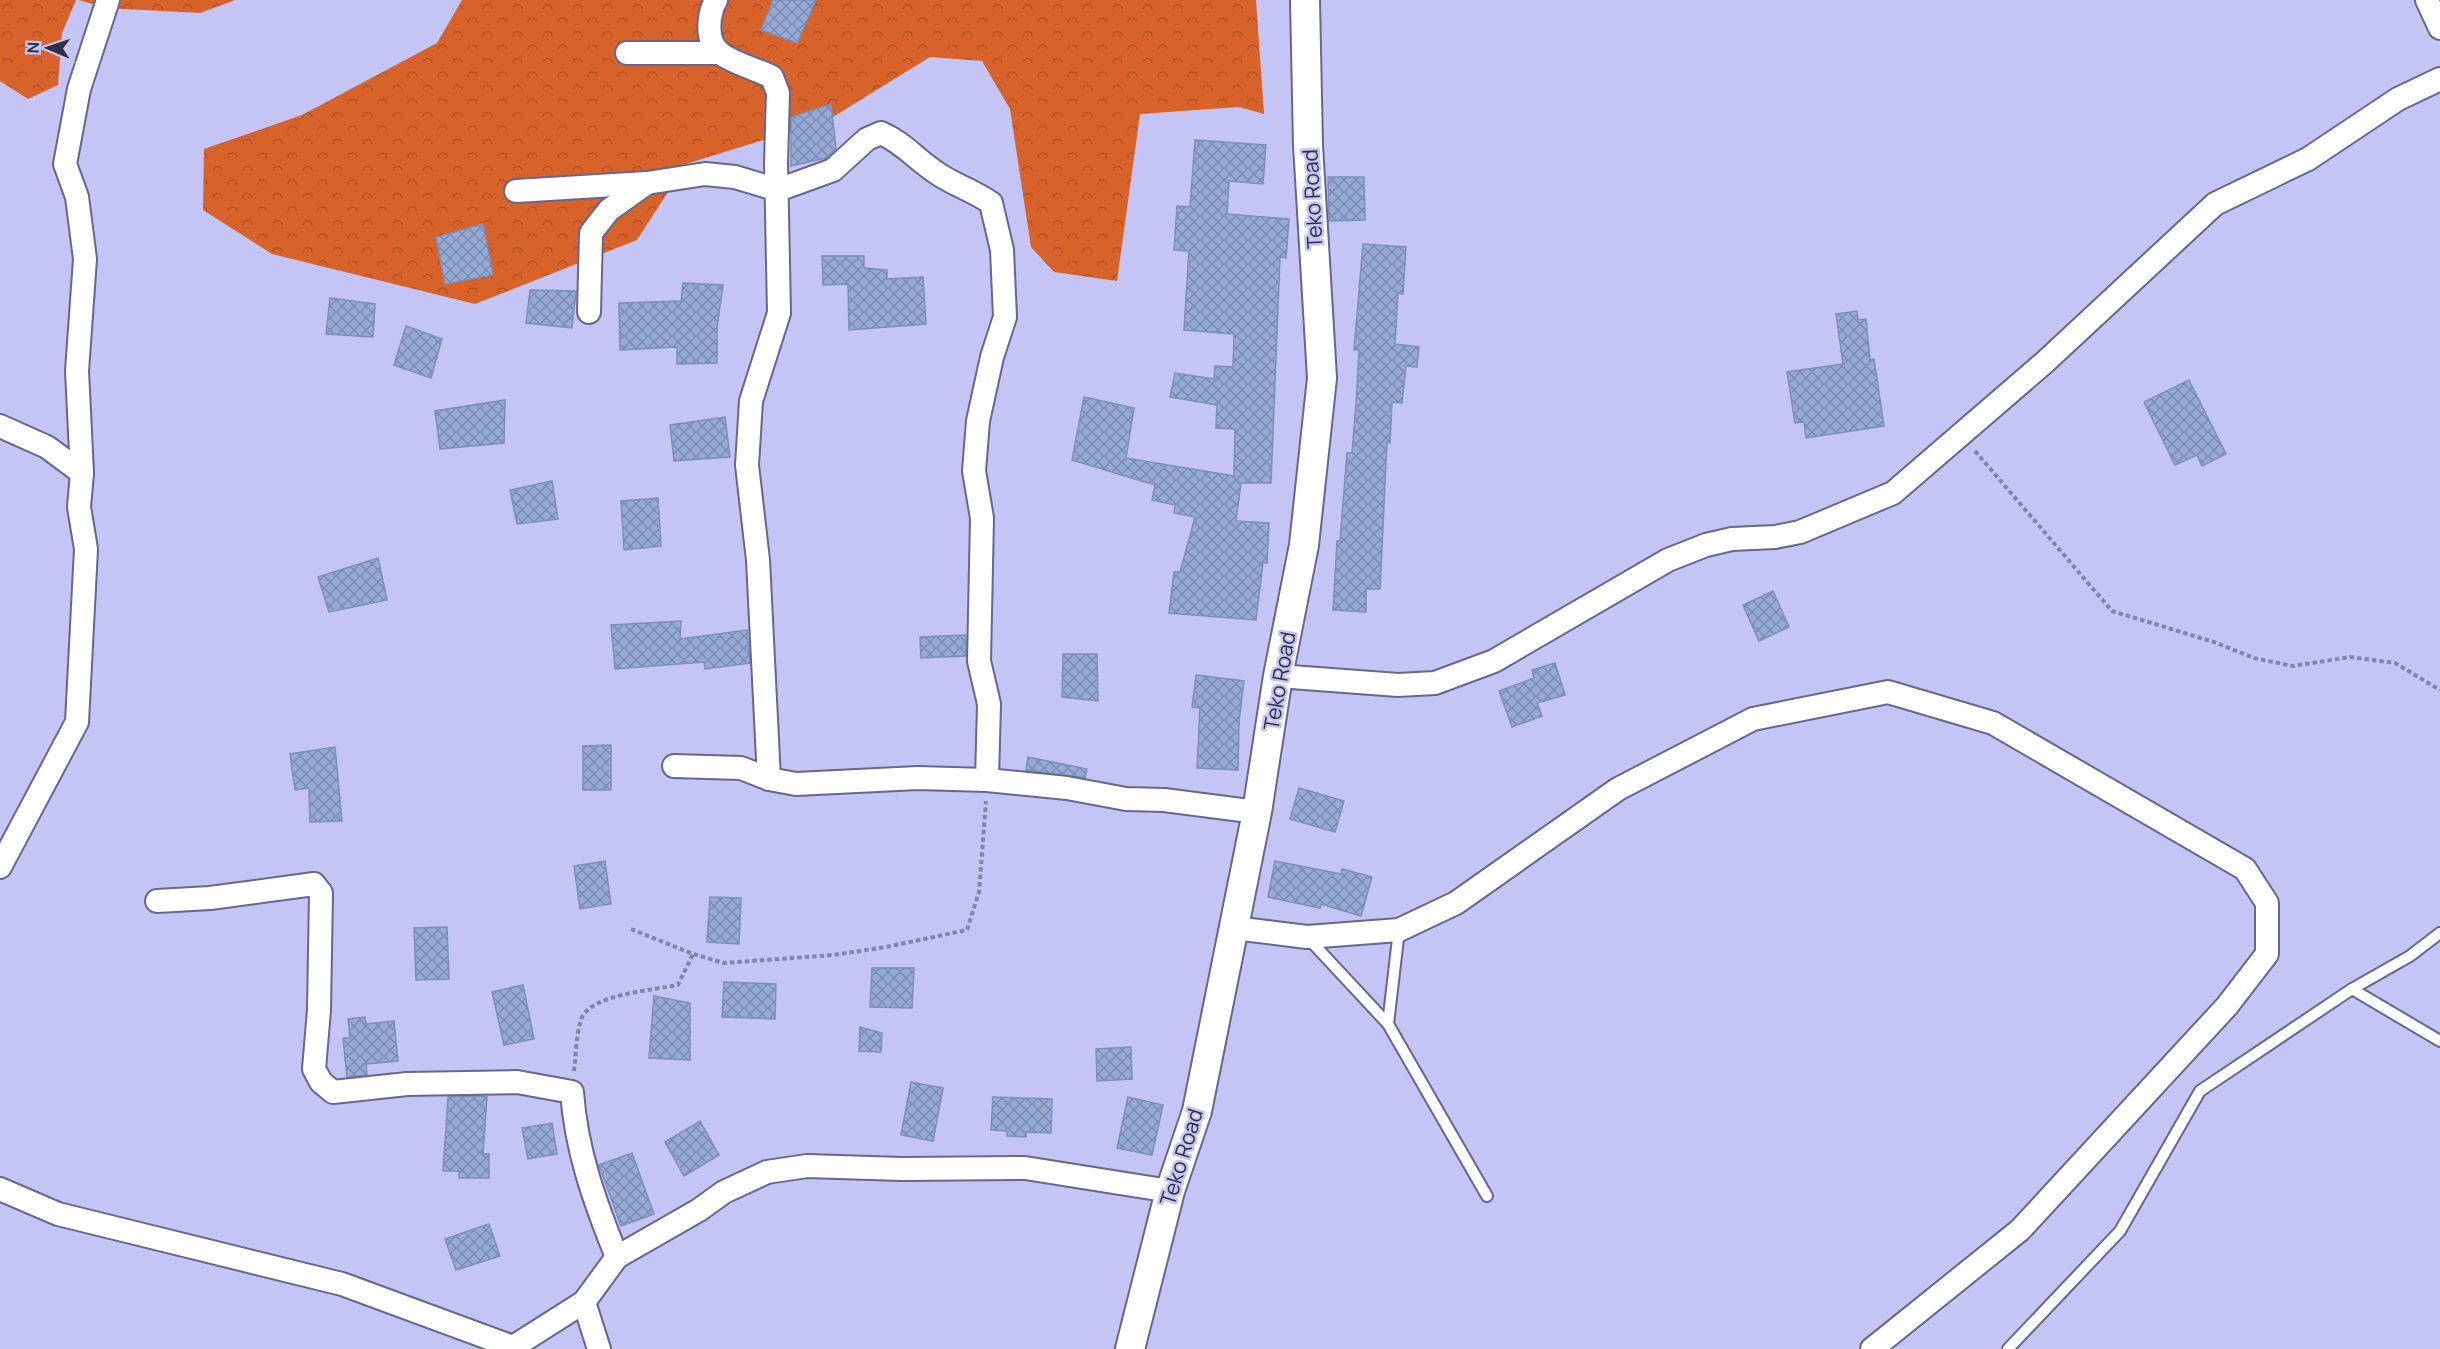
<svg xmlns="http://www.w3.org/2000/svg" width="2440" height="1349" viewBox="0 0 2440 1349" font-family="Manrope,sans-serif">
	<defs>
		<pattern id="forest-crowns" width="20" height="18" patternUnits="userSpaceOnUse" patternTransform="scale(1.5)"><rect width="20" height="18" fill="#d8632a"/><path d="M2 6a3 3 0 1 1 6 0M12 15a3 3 0 1 1 6 0" fill="none" stroke="#b05226"/></pattern>
		<pattern id="building-cross-hatch" width="8" height="8" patternUnits="userSpaceOnUse" patternTransform="scale(1.5)"><rect width="8" height="8" fill="#95abd6"/><path d="M0 0l8 8M0 8l8-8" fill="none" stroke="#7a8caf"/></pattern>
	</defs>
	<rect width="100%" height="100%" fill="#c4c5f5"/>
	<g fill="url(#forest-crowns)">
		<polygon points="0,0 76,0 62,33 58,85 28,99 0,81"/>
		<polygon points="79,0 235,0 200,13 105,8"/>
		<polygon points="462,0 1256,0 1264,114 1239,107 1140,114 1117,281 1054,272 1031,247 1010,109 982,61 930,57 828,120 686,164 637,240 475,304 272,254 203,210 204,149 302,115 437,43"/>
	</g>
	<g fill="url(#building-cross-hatch)" stroke="#7a8fb9" stroke-width="1.5">
		<polygon points="773,0 816,0 797,43 761,30"/>
		<polygon points="831,104 836,149 826,158 791,166 791,117"/>
		<polygon points="1195,140 1266,145 1263,184 1229,181 1227,214 1289,219 1286,258 1280,257 1271,483 1241,483 1236,521 1269,523 1267,563 1263,563 1256,620 1169,613 1174,572 1180,572 1195,517 1174,513 1175,505 1152,500 1155,485 1072,460 1084,397 1134,408 1126,458 1234,476 1235,429 1216,428 1217,405 1170,397 1175,373 1214,379 1215,366 1233,367 1234,334 1184,330 1189,251 1174,250 1177,206 1190,207"/>
		<polygon points="1328,177 1364,177 1365,220 1329,221"/>
		<polygon points="483,224 493,275 445,284 436,237"/>
		<polygon points="1363,244 1406,247 1403,294 1398,293 1395,344 1419,347 1417,367 1406,366 1402,403 1392,402 1390,443 1387,442 1380,589 1366,589 1366,612 1333,610 1337,541 1340,541 1347,453 1352,453 1356,404 1359,350 1354,350"/>
		<polygon points="822,256 864,256 864,268 887,270 887,279 923,277 926,324 849,330 848,284 823,285"/>
		<polygon points="683,283 723,285 717,328 717,363 677,364 677,347 620,350 619,303 681,301"/>
		<polygon points="530,290 576,291 572,328 526,323"/>
		<polygon points="330,298 375,304 373,337 326,334"/>
		<polygon points="1857,311 1858,320 1866,319 1870,360 1874,359 1884,426 1806,438 1804,422 1795,423 1787,372 1843,364 1836,314"/>
		<polygon points="406,326 442,339 431,378 394,365"/>
		<polygon points="2189,380 2226,454 2202,466 2197,455 2175,465 2144,402"/>
		<polygon points="505,400 504,443 440,449 435,411"/>
		<polygon points="725,417 730,457 674,461 670,425"/>
		<polygon points="552,481 558,519 517,524 510,490"/>
		<polygon points="658,498 661,546 624,550 621,501"/>
		<polygon points="378,558 387,600 329,612 318,577"/>
		<polygon points="1773,591 1789,627 1759,641 1743,605"/>
		<polygon points="681,621 680,639 747,630 750,663 705,669 704,662 615,669 611,625"/>
		<polygon points="966,635 966,656 921,658 920,637"/>
		<polygon points="1063,654 1097,654 1098,701 1062,697"/>
		<polygon points="1555,663 1565,695 1537,703 1542,716 1512,727 1499,691 1534,678 1532,670"/>
		<polygon points="1196,675 1244,681 1239,722 1238,770 1197,768 1200,708 1192,707"/>
		<polygon points="611,745 611,790 583,790 583,746"/>
		<polygon points="335,747 342,821 310,822 309,788 295,790 290,754"/>
		<polygon points="1028,757 1087,769 1085,778 1026,770"/>
		<polygon points="1299,788 1344,801 1335,832 1290,819"/>
		<polygon points="605,861 611,904 580,909 574,866"/>
		<polygon points="1275,861 1341,874 1342,869 1372,877 1361,916 1321,904 1320,908 1268,897"/>
		<polygon points="710,897 741,898 739,944 707,942"/>
		<polygon points="447,927 449,979 416,980 414,928"/>
		<polygon points="872,968 914,968 912,1008 870,1007"/>
		<polygon points="724,982 776,984 775,1019 722,1017"/>
		<polygon points="523,985 534,1039 504,1045 492,992"/>
		<polygon points="654,996 690,1003 690,1060 649,1058"/>
		<polygon points="365,1017 366,1024 394,1021 398,1061 366,1064 367,1075 347,1077 343,1038 350,1038 348,1019"/>
		<polygon points="860,1027 882,1033 881,1052 859,1051"/>
		<polygon points="1131,1047 1132,1079 1097,1081 1096,1049"/>
		<polygon points="911,1082 943,1088 933,1141 901,1135"/>
		<polygon points="478,1096 487,1097 483,1154 489,1154 489,1178 459,1178 459,1171 443,1171 448,1097"/>
		<polygon points="993,1097 1052,1099 1051,1133 1026,1132 1026,1137 1007,1136 1007,1131 991,1130"/>
		<polygon points="1128,1097 1163,1105 1152,1155 1117,1148"/>
		<polygon points="700,1121 719,1155 684,1176 665,1142"/>
		<polygon points="552,1123 557,1154 528,1159 522,1128"/>
		<polygon points="632,1153 654,1214 621,1226 599,1165"/>
		<polygon points="489,1224 500,1256 456,1270 445,1239"/>
	</g>
	<g fill="none" stroke-linecap="round" stroke-linejoin="round">
		<g stroke="#666691" stroke-width="14">
			<g id="service">
				<polyline points="1307,937 1388,1024 1487,1196"/>
				<polyline points="2352,989 2440,1041"/>
				<polyline points="1388,1024 1399,930"/>
				<polyline points="2008,1349 2120,1231 2200,1091 2352,989 2410,956 2440,933"/>
			</g>
		</g>
		<g stroke="#666691" stroke-width="26">
			<g id="minor">
				<path d="M716,0C708,15 705,41 720,53C734,64 757,69 772,77L778,93L776,163L779,313L751,401L747,465L758,560L769,779"/>
				<polyline points="2427,0 2440,28"/>
				<polyline points="627,53 720,53"/>
				<path d="M516,191L647,183L705,174L735,177L778,190L833,170L867,139L881,133C902,142 915,158 934,171C951,184 973,190 991,203L1002,250L1005,317L992,357L978,421L974,471L982,518L979,661L989,704L987,780"/>
				<polyline points="589,312 591,233 609,210 647,183"/>
				<polyline points="0,426 47,447 82,473"/>
				<polyline points="1278,676 1398,685 1435,683 1494,661 1668,560 1706,545 1732,539 1775,537 1800,532 1893,493 2045,362 2215,204 2308,159 2398,99 2440,79"/>
				<polyline points="674,766 741,768 769,779 796,784 918,778 987,780 1067,788 1126,799 1164,800 1257,812"/>
				<polyline points="0,867 77,722 86,549 79,507 82,473 77,371 85,259 77,197 65,164 79,89 108,0"/>
				<path d="M157,901L210,898L314,884L321,893L319,1010L314,1069L321,1082L333,1092L407,1084L517,1082L572,1092C576,1150 595,1203 617,1257"/>
				<polyline points="1234,928 1307,937 1399,930 1456,903 1618,789 1753,719 1888,692 1993,723 2245,869 2267,903 2267,954 2227,1006 2020,1230 1872,1349"/>
				<polyline points="0,1189 58,1214 342,1284 513,1347"/>
				<polyline points="584,1302 599,1349"/>
				<polyline points="510,1349 584,1302 617,1257 699,1210 724,1192 767,1172 807,1166 902,1169 1025,1168 1170,1191"/>
			</g>
		</g>
		<g stroke="#666691" stroke-width="32">
			<polyline id="tertiary" points="1130,1349 1170,1191 1197,1111 1257,812 1278,676 1304,545 1322,378 1308,145 1305,0"/>
		</g>
		<g stroke="#8384a8" stroke-width="4" stroke-dasharray="4.5 3" stroke-linecap="butt">
			<polyline points="1975,451 2112,611 2214,642 2254,658 2293,666 2350,657 2395,663 2440,690"/>
			<polyline points="631,929 693,954 724,963 833,955 886,947 967,930 979,892 986,801"/>
			<path d="M574,1071C576,1055 576,1036 581,1020C588,994 655,990 678,985L693,954"/>
		</g>
		<use href="#service" stroke="#fff" stroke-width="10"/>
		<use href="#minor" stroke="#fff" stroke-width="22"/>
		<use href="#tertiary" stroke="#fff" stroke-width="28"/>
	</g>
	<g text-anchor="middle" dominant-baseline="central" stroke-width="5" stroke-linejoin="round" paint-order="stroke">
		<g font-size="21" fill="#2f3043" stroke="#c4c5f5">
			<text transform="translate(1312 199) rotate(-93)">Teko Road</text>
			<text transform="translate(1279 681) rotate(-80)">Teko Road</text>
			<text transform="translate(1181 1157) rotate(-73)">Teko Road</text>
		</g>
	</g>
	<g transform="translate(48 48) rotate(272)" stroke="#c4c5f5" stroke-width="4.5" paint-order="stroke">
	<path d="M0-4.5L10 22L0 15L-10 22Z" fill="#2f3043"/>
	<text y="-9" font-size="16" font-weight="bold" text-anchor="middle" fill="#2f3043">N</text>
	</g>
</svg>
